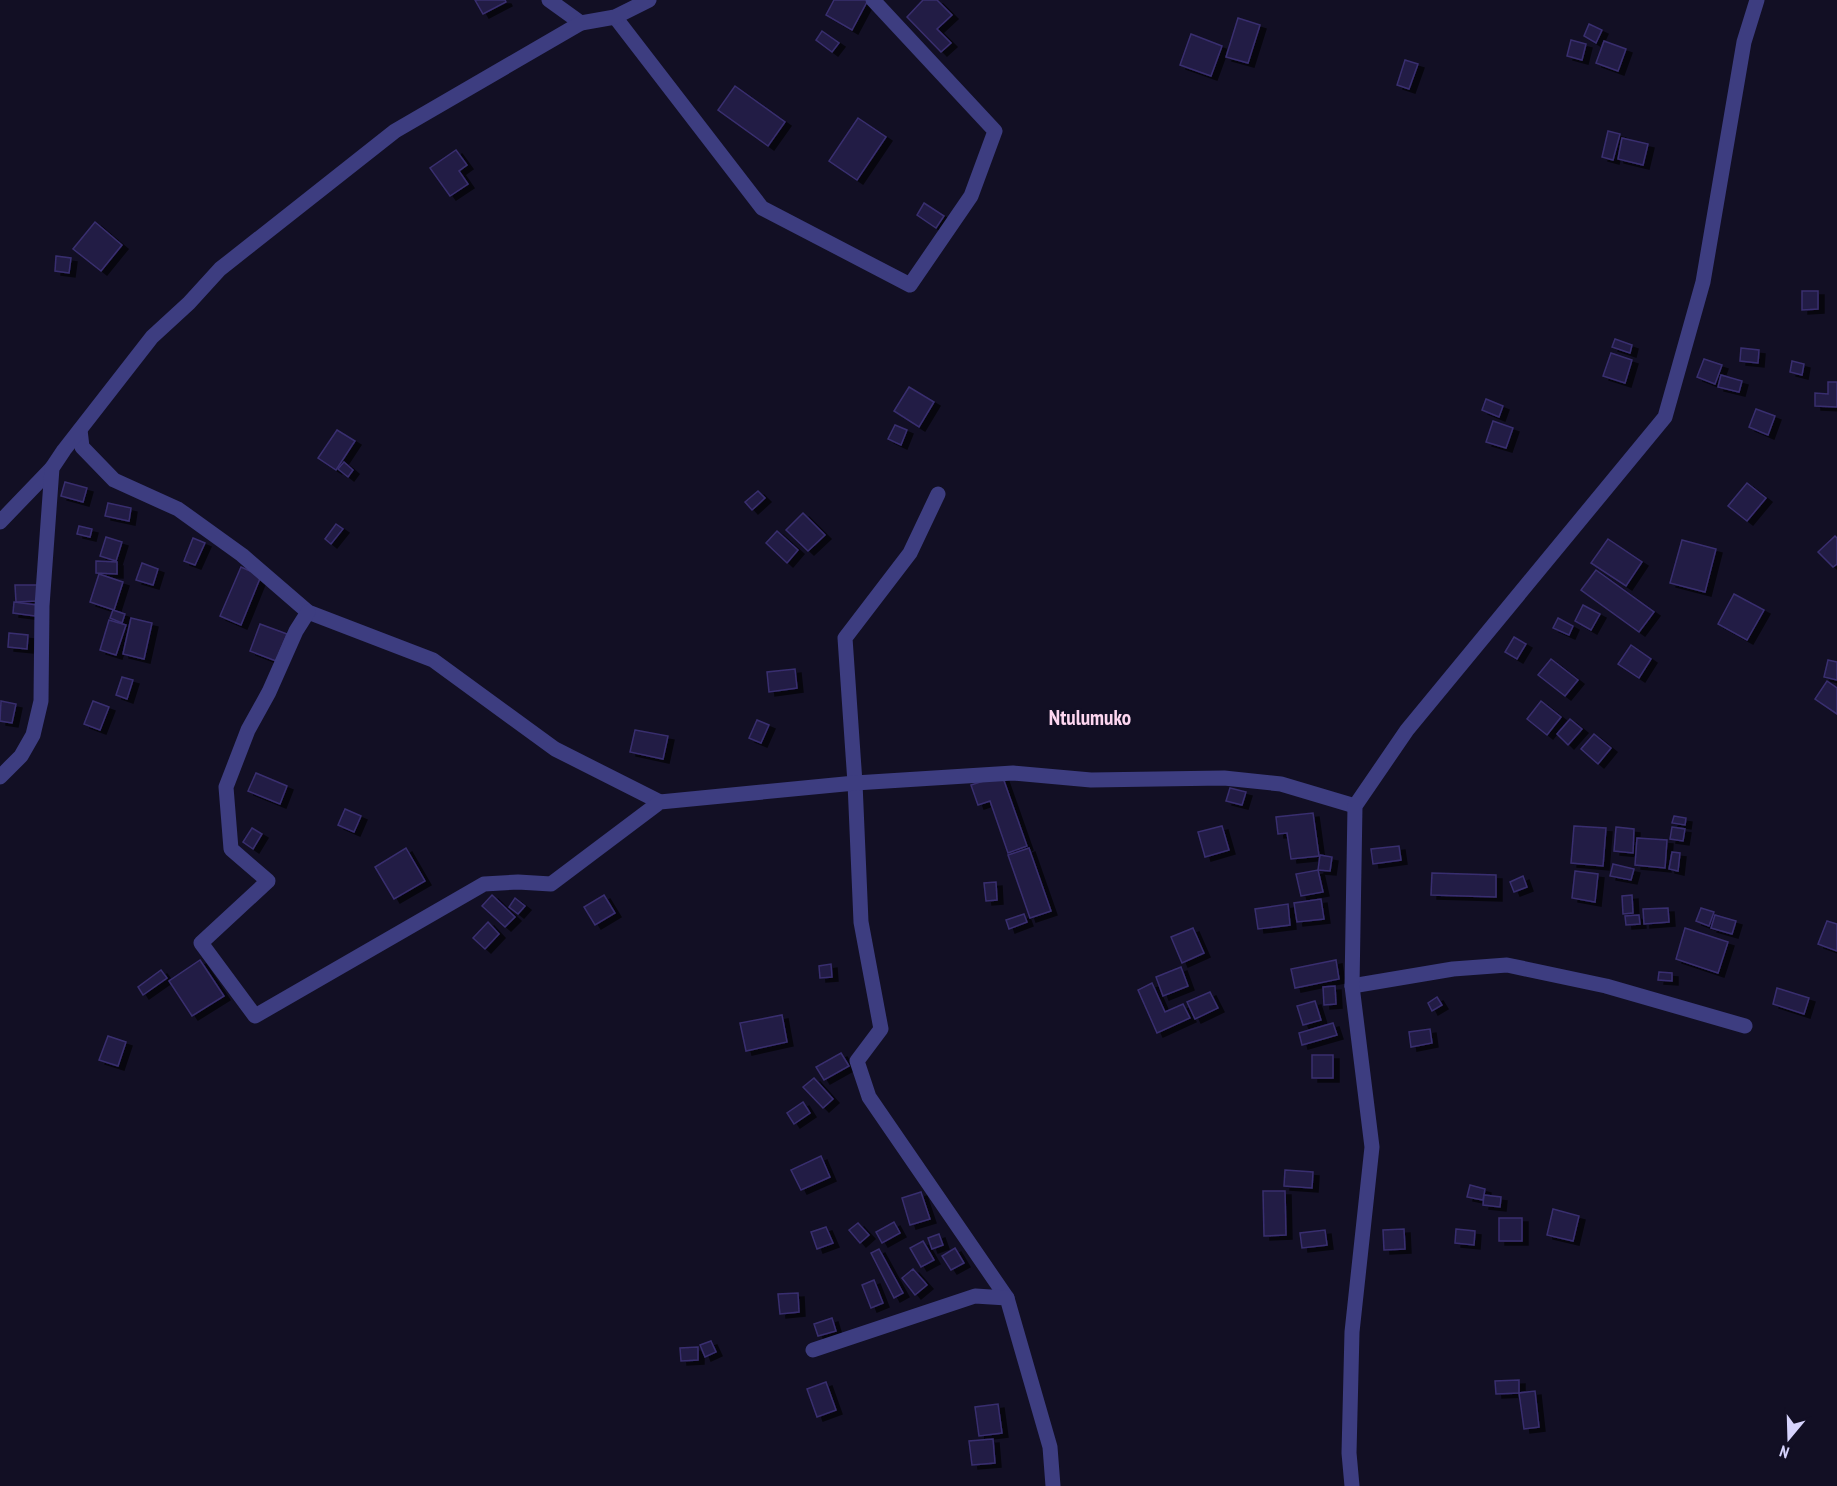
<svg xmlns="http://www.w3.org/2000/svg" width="1837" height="1486" viewBox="0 0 1837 1486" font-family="'PT Sans Narrow',sans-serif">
	<defs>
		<filter id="shadow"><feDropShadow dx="6" dy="4" stdDeviation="0" flood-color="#0009"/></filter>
	</defs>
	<rect width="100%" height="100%" fill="#120f24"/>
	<g fill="#231c44" stroke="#392f6f" stroke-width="1.5" filter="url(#shadow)">
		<polygon points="475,0 505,0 506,2 483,14"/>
		<polygon points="834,0 868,0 852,30 826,15"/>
		<polygon points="923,0 937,0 952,15 937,29 951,43 941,52 907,17"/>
		<polygon points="1238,18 1260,25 1248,63 1226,57"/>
		<polygon points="1589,24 1602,30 1596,43 1584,36"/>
		<polygon points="822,31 839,43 832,52 816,40"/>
		<polygon points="1191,34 1222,46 1211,76 1180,65"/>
		<polygon points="1571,40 1586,44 1582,60 1567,56"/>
		<polygon points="1604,41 1626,49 1618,71 1596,63"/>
		<polygon points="1405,60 1418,64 1409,89 1397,85"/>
		<polygon points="735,86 785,122 768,146 718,110"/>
		<polygon points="858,118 886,137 857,180 829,161"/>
		<polygon points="1608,131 1620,134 1613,160 1602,157"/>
		<polygon points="1622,138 1648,144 1643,165 1618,159"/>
		<polygon points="456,150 467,165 459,171 468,184 450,196 430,168"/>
		<polygon points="924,203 944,216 936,228 917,215"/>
		<polygon points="95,222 122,245 101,271 73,249"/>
		<polygon points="56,256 71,258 69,273 55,271"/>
		<polygon points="1802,291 1818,291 1818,309 1802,310"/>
		<polygon points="1615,339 1632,345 1630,353 1612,347"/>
		<polygon points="1741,348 1759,350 1758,363 1740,361"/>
		<polygon points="1611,353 1632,360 1625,383 1603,376"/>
		<polygon points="1704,359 1722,365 1715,384 1697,377"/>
		<polygon points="1792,361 1804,364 1802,375 1790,372"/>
		<polygon points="1721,375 1742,381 1739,392 1718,387"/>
		<polygon points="1828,382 1837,382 1837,407 1815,406 1815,393 1828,394"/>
		<polygon points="909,387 934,402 919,427 894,411"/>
		<polygon points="1486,399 1503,406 1499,417 1482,410"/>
		<polygon points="1756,409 1775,416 1768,435 1749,427"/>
		<polygon points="1493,421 1513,428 1506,448 1486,442"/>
		<polygon points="895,425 907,430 901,445 888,439"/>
		<polygon points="337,430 355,441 336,470 318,458"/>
		<polygon points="344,462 353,470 348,477 338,469"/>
		<polygon points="65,482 87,488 83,502 61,496"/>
		<polygon points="1747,483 1766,498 1747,521 1728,506"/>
		<polygon points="758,491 765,498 752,510 745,502"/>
		<polygon points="108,503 131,508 129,521 105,516"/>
		<polygon points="803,513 825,535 808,551 786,530"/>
		<polygon points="336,524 343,529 331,544 325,539"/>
		<polygon points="79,526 92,529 90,537 77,534"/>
		<polygon points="777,531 798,550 787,563 766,543"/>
		<polygon points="1835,536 1837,538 1837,564 1833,567 1818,552"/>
		<polygon points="106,537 122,542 116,561 100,556"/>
		<polygon points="193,538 205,543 195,565 184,561"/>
		<polygon points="1608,539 1642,562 1626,586 1591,563"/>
		<polygon points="1682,540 1716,549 1705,592 1670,583"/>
		<polygon points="96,561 117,562 117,574 96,573"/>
		<polygon points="142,563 158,569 153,585 136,580"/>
		<polygon points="241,567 261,576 241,625 220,616"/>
		<polygon points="1596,570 1654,612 1639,632 1581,590"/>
		<polygon points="99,574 123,582 114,610 90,602"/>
		<polygon points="15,585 37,585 37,601 16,602"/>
		<polygon points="1734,594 1764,610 1747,640 1718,624"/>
		<polygon points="14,602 37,605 35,616 13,613"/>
		<polygon points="1583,605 1600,614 1591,630 1575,621"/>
		<polygon points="113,610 125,614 122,623 110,618"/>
		<polygon points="131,618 152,623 144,659 123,654"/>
		<polygon points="1558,618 1573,626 1569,635 1553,628"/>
		<polygon points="109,620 126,625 116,655 100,650"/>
		<polygon points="260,624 287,634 276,661 250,651"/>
		<polygon points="9,633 28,635 27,649 8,647"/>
		<polygon points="1514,637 1526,644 1517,659 1505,652"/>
		<polygon points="1631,645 1651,659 1639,678 1618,664"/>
		<polygon points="1551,659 1578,680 1565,696 1538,675"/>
		<polygon points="1828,660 1837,662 1837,680 1824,677"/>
		<polygon points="795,669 797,688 769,692 767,672"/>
		<polygon points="122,677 133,680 127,699 116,695"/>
		<polygon points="1827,681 1837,688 1837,714 1815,699"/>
		<polygon points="1,701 16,704 12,723 0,721"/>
		<polygon points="93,701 109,707 100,730 84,724"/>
		<polygon points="1541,701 1561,717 1547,735 1527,719"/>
		<polygon points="1570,719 1582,729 1568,745 1557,734"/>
		<polygon points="757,720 769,725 761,743 749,738"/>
		<polygon points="635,730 668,736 663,759 630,752"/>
		<polygon points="1594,734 1611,748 1598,764 1581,749"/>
		<polygon points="256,773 287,786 280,804 248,791"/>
		<polygon points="1002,775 1027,846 1008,853 990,801 978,805 971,785"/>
		<polygon points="1230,788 1246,792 1242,805 1226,801"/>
		<polygon points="345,809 361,816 354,832 338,825"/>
		<polygon points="1313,813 1319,856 1291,859 1287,833 1278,834 1276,817"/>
		<polygon points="1674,816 1686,818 1685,825 1672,823"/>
		<polygon points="1222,826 1229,850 1205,857 1198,832"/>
		<polygon points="1574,826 1606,828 1603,866 1571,863"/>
		<polygon points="1616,827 1634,829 1633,853 1614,851"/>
		<polygon points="1672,827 1685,829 1683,841 1670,839"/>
		<polygon points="252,828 262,834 253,849 243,842"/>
		<polygon points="1637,838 1667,840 1665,868 1635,865"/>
		<polygon points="1399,846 1401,860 1373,864 1371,849"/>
		<polygon points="406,848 425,881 394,899 375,867"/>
		<polygon points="1029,848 1051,911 1030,918 1008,855"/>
		<polygon points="1672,852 1680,853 1678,871 1669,869"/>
		<polygon points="1320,855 1332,857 1330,871 1318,870"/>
		<polygon points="1613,864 1634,869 1631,880 1610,876"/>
		<polygon points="1318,870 1323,892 1301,896 1296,874"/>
		<polygon points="1575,871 1598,874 1595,902 1572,898"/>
		<polygon points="1432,873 1496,875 1496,897 1431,895"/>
		<polygon points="1523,876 1527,887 1514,892 1510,882"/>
		<polygon points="996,882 997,900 986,901 984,883"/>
		<polygon points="492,895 515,917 505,927 482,906"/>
		<polygon points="604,895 615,913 595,925 584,907"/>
		<polygon points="1632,895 1633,913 1623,914 1622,896"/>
		<polygon points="515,898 525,906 518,914 509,907"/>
		<polygon points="1321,899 1324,919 1297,922 1294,903"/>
		<polygon points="1288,904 1290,925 1258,929 1255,909"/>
		<polygon points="1668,908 1669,922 1644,924 1643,909"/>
		<polygon points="1701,908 1714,912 1709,926 1696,921"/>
		<polygon points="1024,914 1027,922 1009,929 1006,920"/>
		<polygon points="1639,915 1640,924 1626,925 1625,916"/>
		<polygon points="1715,915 1736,921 1732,934 1711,928"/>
		<polygon points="1827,921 1837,924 1837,951 1818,944"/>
		<polygon points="488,922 499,934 485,949 473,938"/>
		<polygon points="1193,928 1204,953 1182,963 1171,937"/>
		<polygon points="1685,928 1728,942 1718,973 1676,959"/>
		<polygon points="200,960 224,996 192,1016 169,981"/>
		<polygon points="1336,960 1339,979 1295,988 1291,969"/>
		<polygon points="831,964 832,977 820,978 819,966"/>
		<polygon points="1181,967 1188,986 1163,996 1156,977"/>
		<polygon points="161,970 167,978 143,995 138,987"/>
		<polygon points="1659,972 1672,973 1672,981 1658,980"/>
		<polygon points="1152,983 1165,1012 1183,1004 1190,1018 1157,1033 1138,990"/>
		<polygon points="1335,986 1336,1004 1324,1005 1323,987"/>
		<polygon points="1777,988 1809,998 1804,1014 1773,1004"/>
		<polygon points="1210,992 1218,1008 1195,1019 1187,1002"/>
		<polygon points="1437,997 1442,1005 1432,1011 1428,1003"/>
		<polygon points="1315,1001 1321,1020 1303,1025 1297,1006"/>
		<polygon points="782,1015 787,1042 746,1051 740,1023"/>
		<polygon points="1333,1023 1337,1035 1302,1045 1299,1033"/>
		<polygon points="1430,1029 1432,1043 1411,1047 1409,1032"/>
		<polygon points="108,1036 126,1042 118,1066 99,1060"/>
		<polygon points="841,1053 849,1066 824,1080 816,1067"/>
		<rect x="1312" y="1055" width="21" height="23"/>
		<polygon points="814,1078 833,1099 823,1108 803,1087"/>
		<polygon points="803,1102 810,1113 794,1124 787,1113"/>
		<polygon points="821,1156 830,1177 801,1190 791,1170"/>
		<polygon points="1285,1170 1313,1172 1312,1188 1284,1186"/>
		<polygon points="1470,1185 1485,1189 1483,1200 1467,1197"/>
		<polygon points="1263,1191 1285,1191 1286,1235 1264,1236"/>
		<polygon points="921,1192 930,1219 910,1225 902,1198"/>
		<polygon points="1484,1195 1501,1197 1500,1207 1483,1205"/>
		<polygon points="1553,1209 1579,1216 1573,1241 1547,1235"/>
		<rect x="1499" y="1218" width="23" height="23"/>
		<polygon points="894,1222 900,1233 882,1243 876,1232"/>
		<polygon points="858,1223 869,1235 860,1243 849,1230"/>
		<polygon points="826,1227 833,1243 817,1249 811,1232"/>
		<polygon points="1404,1229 1405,1249 1384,1250 1383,1230"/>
		<polygon points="1456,1229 1475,1231 1474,1245 1455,1243"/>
		<polygon points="1325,1230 1327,1245 1302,1248 1300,1233"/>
		<polygon points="939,1234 943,1245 932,1249 928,1238"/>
		<polygon points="923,1241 934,1260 921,1267 910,1248"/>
		<polygon points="955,1248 964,1263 951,1270 942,1256"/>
		<polygon points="879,1249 903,1293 894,1298 871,1253"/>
		<polygon points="913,1269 927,1285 915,1295 902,1278"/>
		<polygon points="874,1280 883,1303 871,1308 862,1285"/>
		<polygon points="798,1293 799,1312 780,1314 778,1294"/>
		<polygon points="832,1318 836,1331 818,1336 814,1324"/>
		<polygon points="711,1341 716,1352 705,1357 700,1345"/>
		<polygon points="698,1347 698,1360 681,1361 680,1348"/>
		<polygon points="1519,1380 1519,1393 1496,1394 1495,1381"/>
		<polygon points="826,1382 836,1410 817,1417 807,1389"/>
		<polygon points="1535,1391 1539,1427 1524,1429 1519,1393"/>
		<polygon points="998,1404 1002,1433 979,1436 975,1407"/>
		<polygon points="993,1439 995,1463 972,1465 969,1441"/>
	</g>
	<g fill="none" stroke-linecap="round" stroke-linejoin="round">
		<g stroke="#3d3d80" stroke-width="15">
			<polyline points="549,0 581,23"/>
			<polyline points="615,17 762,208 910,285 971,196 995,131 873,0"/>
			<polyline points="80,430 82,447 114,480 178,509 242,555 308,612 433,660 555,749 660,802"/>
			<polyline points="938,494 910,553 845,638 855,783 861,922 881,1029 857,1061 869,1097 1007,1298"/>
			<polyline points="0,522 52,468"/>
			<polyline points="308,612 296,631 269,692 248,730 226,787 231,849 268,881 201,943 255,1016 484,884 518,882 551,884 660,802 855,783 1013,773 1091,780 1224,778 1281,784 1355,806"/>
			<polyline points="0,777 21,756 33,735 41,701 42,606 52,468 64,450 152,337 189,303 220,269 395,131 581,23 615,17 649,0"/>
			<polyline points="1352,986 1453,969 1507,965 1606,986 1745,1026"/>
			<polyline points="813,1350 975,1296 1007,1298 1050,1447 1053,1486"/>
			<polyline points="1352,1486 1349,1453 1352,1332 1372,1147 1352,986 1355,806 1407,730 1665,417 1703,282 1744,42 1757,0"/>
		</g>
	</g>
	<g text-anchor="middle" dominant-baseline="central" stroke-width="4.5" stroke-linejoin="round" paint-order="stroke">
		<g font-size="21" font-weight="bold" fill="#fdd6f0" stroke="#120f24">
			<text x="1090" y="717">Ntulumuko</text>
		</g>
	</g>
	<g transform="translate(1789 1438) rotate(199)" stroke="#120f24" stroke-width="4.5" paint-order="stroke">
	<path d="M0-4.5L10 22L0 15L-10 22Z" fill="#d7d4fd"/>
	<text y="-9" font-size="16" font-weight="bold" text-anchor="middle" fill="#d7d4fd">N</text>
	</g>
</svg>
